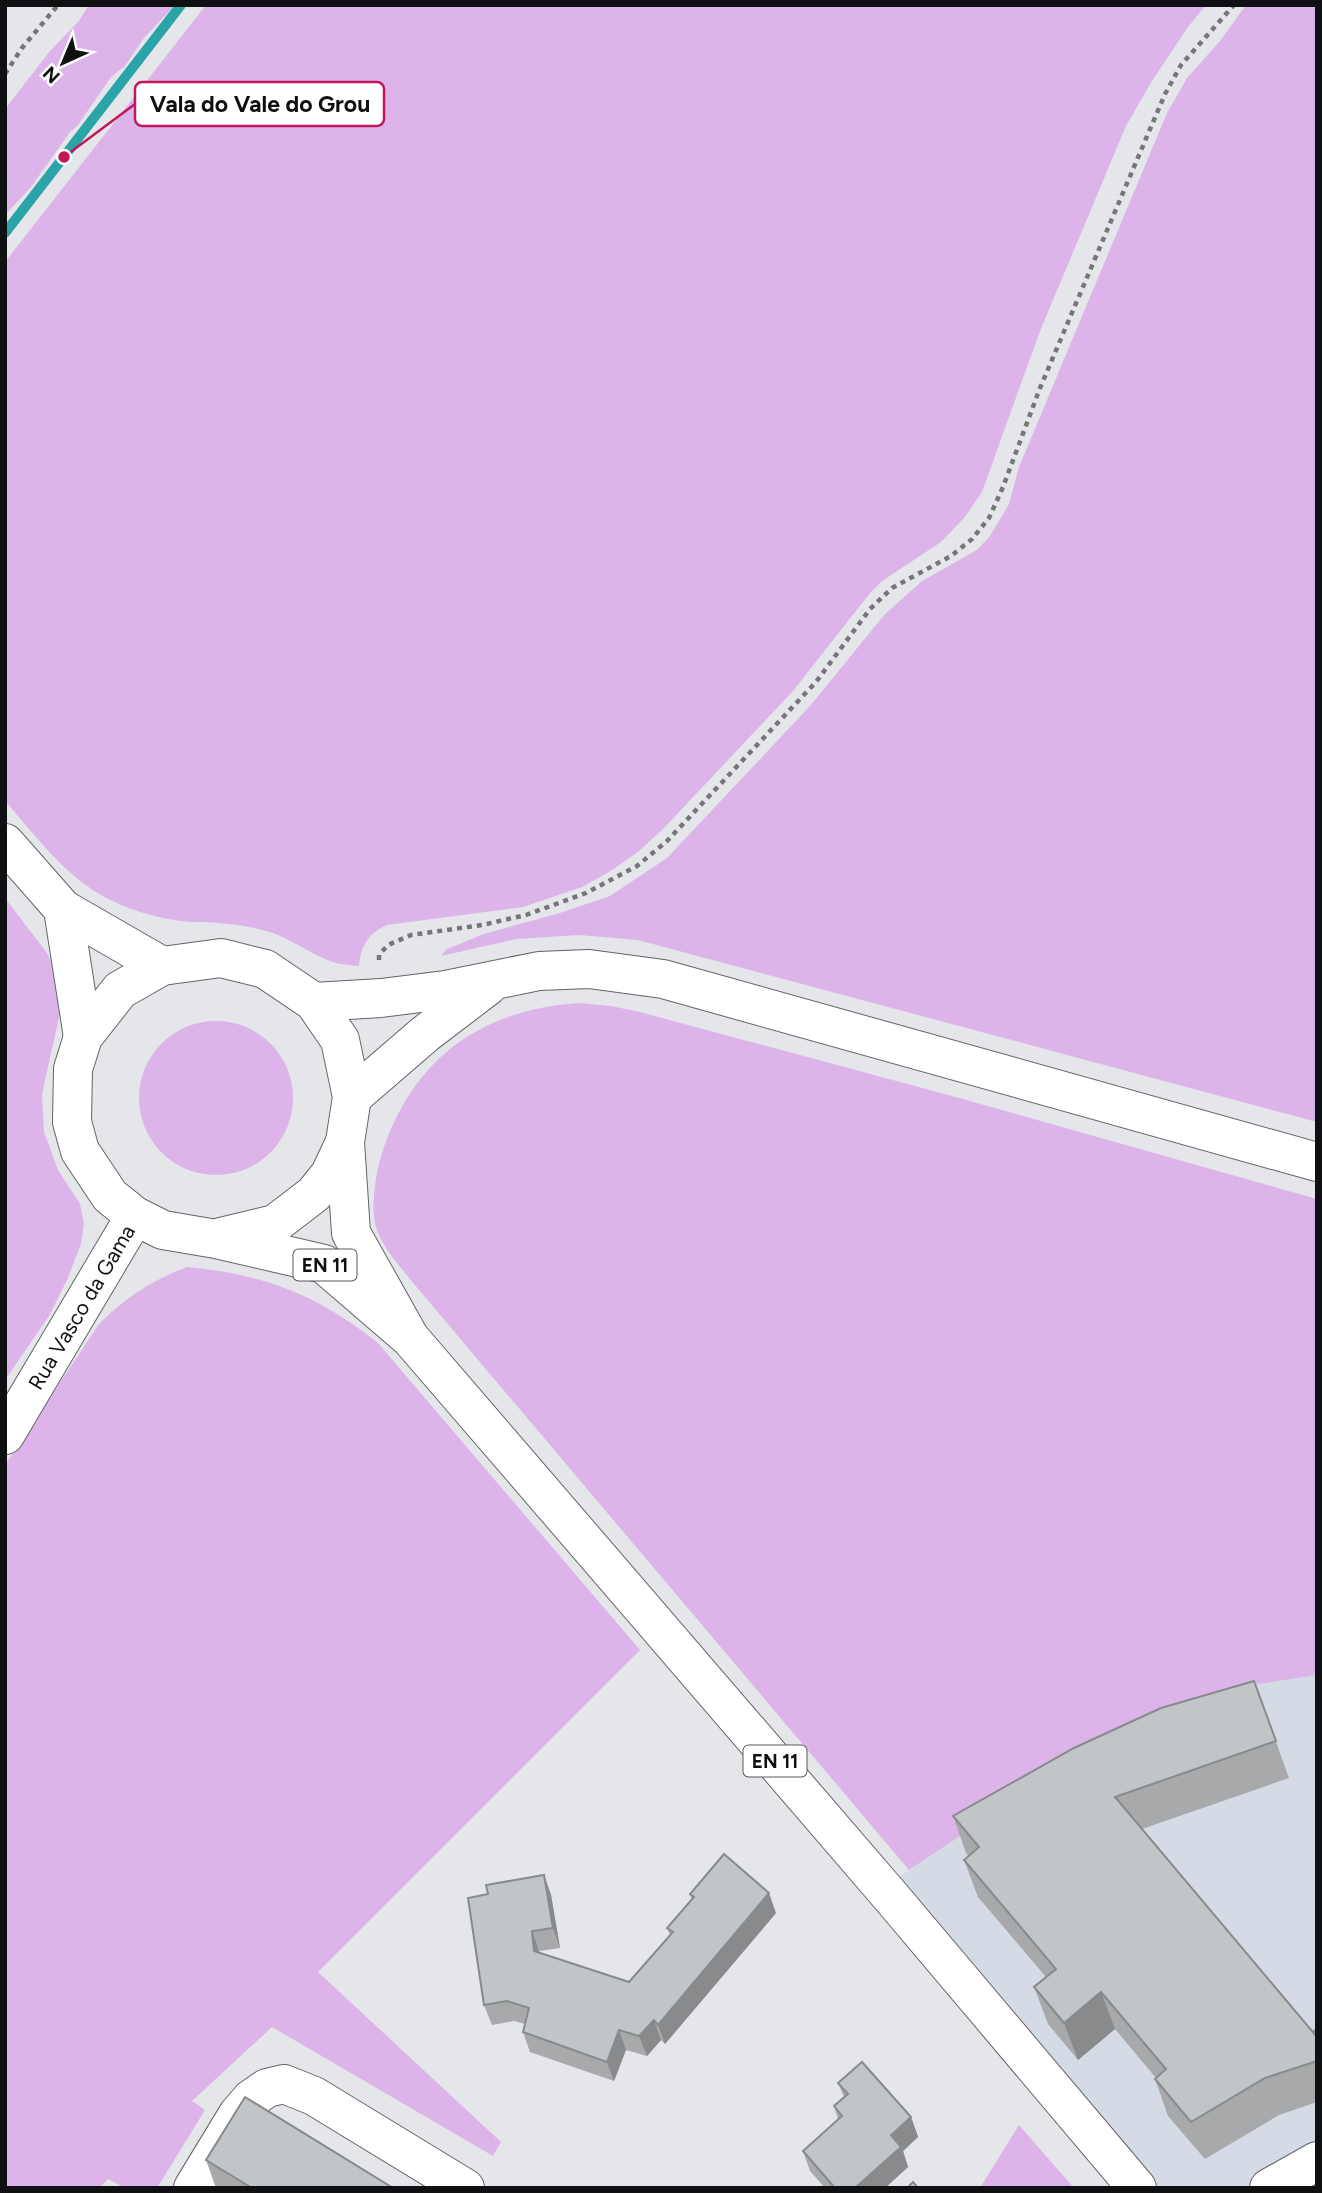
<svg xmlns="http://www.w3.org/2000/svg" width="1322" height="2193" viewBox="0 0 1322 2193" font-family="Figtree,sans-serif">
	<rect width="100%" height="100%" fill="#e4e6e9"/>
	<polygon fill="#d5dbe4" points="1317,1675 1317,2188 1156,2188 893,1881 983,1820 1245,1686"/>
	<g fill="#dcb4ea">
		<polygon points="89,5 175,5 144,38 125,66 111,77 78,125 70,132 31,187 5,215 5,109 50,51 78,22"/>
		<path d="M206,5H1206L1188,27L1152,81L1126,126L1040,331L982,492L964,518L941,542L882,581L870,593L793,691L664,828L638,852L609,872L582,887L523,907L387,925C368,934 361,945 359,966C351,965 341,965 333,962C311,955 292,939 270,932C254,927 234,924 218,923C205,921 193,923 180,921C88,906 62,867 5,801V262Z"/>
		<polygon points="1246,5 1317,5 1317,1122 638,940 579,935 517,939 441,956 447,949 484,934 560,913 610,896 667,858 810,706 885,614 922,581 977,550 990,536 1009,504 1019,467 1167,113 1187,78 1220,41"/>
		<polygon points="5,898 47,953 62,985 60,1013 42,1094 44,1132 58,1170 80,1204 84,1223 81,1244 67,1280 49,1316 5,1380"/>
		<path d="M580,1003L611,1006L640,1012L952,1096L1317,1199V1675L1245,1686L1085,1753L909,1870L414,1284C400,1266 383,1249 376,1227C370,1208 376,1172 382,1153C413,1058 482,1009 580,1003Z"/>
		<circle cx="216" cy="1098" r="77"/>
		<path d="M187,1267C263,1274 318,1295 378,1343L640,1650L318,1972L501,2142L493,2156L272,2027L192,2101L205,2110L157,2188H125L108,2179L99,2188H5V1465L99,1324C125,1298 152,1280 187,1267Z"/>
		<polygon points="1019,2125 1074,2188 980,2188"/>
	</g>
	<g fill="none" stroke-linecap="round" stroke-linejoin="round">
		<polyline stroke="#2ba4a8" stroke-width="10" points="5,233 181,5"/>
		<g stroke="#626466" stroke-width="40">
			<g id="minor">
				<path id="s1" d="M5,1435L135,1216"/>
				<polyline points="193,2188 238,2114 251,2099 267,2088 284,2084 314,2096 465,2188"/>
				<polyline points="1269,2188 1317,2161"/>
			</g>
		</g>
		<g stroke="#626466" stroke-width="40">
			<g id="tertiary">
				<polyline points="314,1002 381,998 445,990 539,971 589,969 663,979 1317,1162"/>
				<polyline points="352,1097 425,1034 488,986"/>
			</g>
		</g>
		<g stroke="#626466" stroke-width="40">
			<g id="primary">
				<polyline points="5,843 63,909 162,966"/>
				<polyline points="63,909 83,1037"/>
				<polyline points="221,1237 275,1224 314,1194 330,1174 345,1142"/>
				<polyline points="410,1338 351,1233 345,1142 352,1097 340,1040 314,1002 265,969 221,958 162,966 120,990 83,1037 73,1069 72,1122 80,1151 110,1196 135,1216 163,1230 216,1239 324,1264 410,1338 892,1898 1137,2188"/>
			</g>
		</g>
		<g stroke="#747678" stroke-width="4.5" stroke-dasharray="5 5" stroke-linecap="butt">
			<polyline points="5,74 22,48 58,5"/>
			<polyline points="379,960 379,955 388,945 411,935 482,925 526,915 586,893 637,866 667,841 816,682 870,609 892,588 951,556 972,539 989,518 1003,487 1040,388 1165,94 1181,65 1234,5"/>
		</g>
		<use href="#minor" stroke="#fff" stroke-width="38"/>
		<use href="#tertiary" stroke="#fff" stroke-width="38"/>
		<use href="#primary" stroke="#fff" stroke-width="38"/>
	</g>
	<g fill="#a7a9ab">
		<polygon points="1254,1681 1289,1778 1142,1829 1313,2032 1317,2029 1317,2102 1279,2115 1205,2159 1168,2116 1155,2079 1156,2078 1115,2029 1078,2060 1048,2024 1034,1987 1046,1977 978,1897 964,1860 969,1856 966,1853 953,1816"/>
		<polygon points="544,1875 551,1895 560,1948 539,1951 539,1953 629,1982 670,1935 667,1928 692,1900 690,1894 776,1913 665,2044 661,2040 647,2056 626,2050 614,2081 530,2052 523,2032 525,2024 514,2021 492,2025 484,2005"/>
		<polygon points="838,2083 911,2117 918,2137 903,2151 908,2167 885,2188 825,2188 810,2171 803,2151 838,2119 834,2106 844,2097"/>
		<polygon points="206,2160 393,2188 216,2188"/>
	</g>
	<g fill="#888a8b">
		<polygon points="544,1875 551,1895 560,1948 553,1928"/>
		<polygon points="769,1893 776,1913 665,2044 658,2025"/>
		<polygon points="532,1931 539,1951 541,1970 534,1951"/>
		<polygon points="1101,1992 1115,2029 1078,2060 1064,2023"/>
		<polygon points="654,2020 661,2040 647,2056 639,2036"/>
		<polygon points="619,2030 626,2050 614,2081 607,2062"/>
		<polygon points="911,2117 918,2137 903,2151 908,2167 885,2188 855,2188 891,2135"/>
	</g>
	<g fill="#c2c5c7" stroke="#888a8b" stroke-width="2">
		<polygon points="1254,1681 1276,1741 1115,1797 1317,2037 1317,2061 1265,2078 1191,2122 1155,2079 1166,2069 1101,1992 1064,2023 1034,1987 1056,1969 964,1860 979,1847 953,1816 1074,1748 1161,1708"/>
		<polygon points="724,1854 769,1893 658,2025 654,2020 639,2036 619,2030 607,2062 523,2032 529,2008 507,2001 484,2005 468,1898 488,1894 486,1885 544,1875 553,1928 532,1931 534,1951 629,1982 673,1932 667,1928 694,1897 690,1894"/>
		<polygon points="1317,2029 1317,2037 1313,2032"/>
		<polygon points="862,2062 911,2117 891,2135 901,2147 855,2188 835,2188 803,2151 842,2116 834,2106 848,2094 838,2083"/>
		<polygon points="245,2097 393,2188 252,2188 206,2160"/>
		<polygon points="913,2182 918,2188 907,2188"/>
	</g>
	<g text-anchor="middle" dominant-baseline="central" stroke-width="5" stroke-linejoin="round" paint-order="stroke">
		<g fill="#fff" stroke="#575858" stroke-width="2">
			<rect x="293.5" y="1249.5" width="63" height="31" rx="5"/>
			<rect x="743.5" y="1745.5" width="63" height="31" rx="5"/>
		</g>
		<g font-size="19" font-weight="bold" fill="#0f1011">
			<text x="325" y="1265">EN 11</text>
			<text x="775" y="1761">EN 11</text>
		</g>
		<g font-size="21" fill="#0f1011" stroke="#fff">
			<text stroke="none"><textPath href="#s1" startOffset="149">Rua Vasco da Gama</textPath></text>
		</g>
	</g>
	<path fill="none" stroke="#c2185b" stroke-width="2.5" d="M64 157L135 104"/>
	<circle fill="#c2185b" stroke="#fff" stroke-width="2.5" cx="64" cy="157" r="7"/>
	<rect fill="#fff" stroke="#c2185b" stroke-width="2.5" x="135" y="82" width="249" height="44" rx="7"/>
	<g font-size="23" text-anchor="middle" font-weight="bold" fill="#0f1011">
		<text x="260" y="112">Vala do Vale do Grou</text>
	</g>
	<rect width="1322" height="2193" fill="none" stroke="#0f1011" stroke-width="14"/>
	<g transform="translate(63 63) rotate(224)" stroke="#ffffff" stroke-width="5" paint-order="stroke">
	<path d="M0-5L12 26L0 18L-12 26Z" fill="#0f1011"/>
	<text y="-10" font-size="19" font-weight="bold" text-anchor="middle" fill="#0f1011">N</text>
	</g>
</svg>
